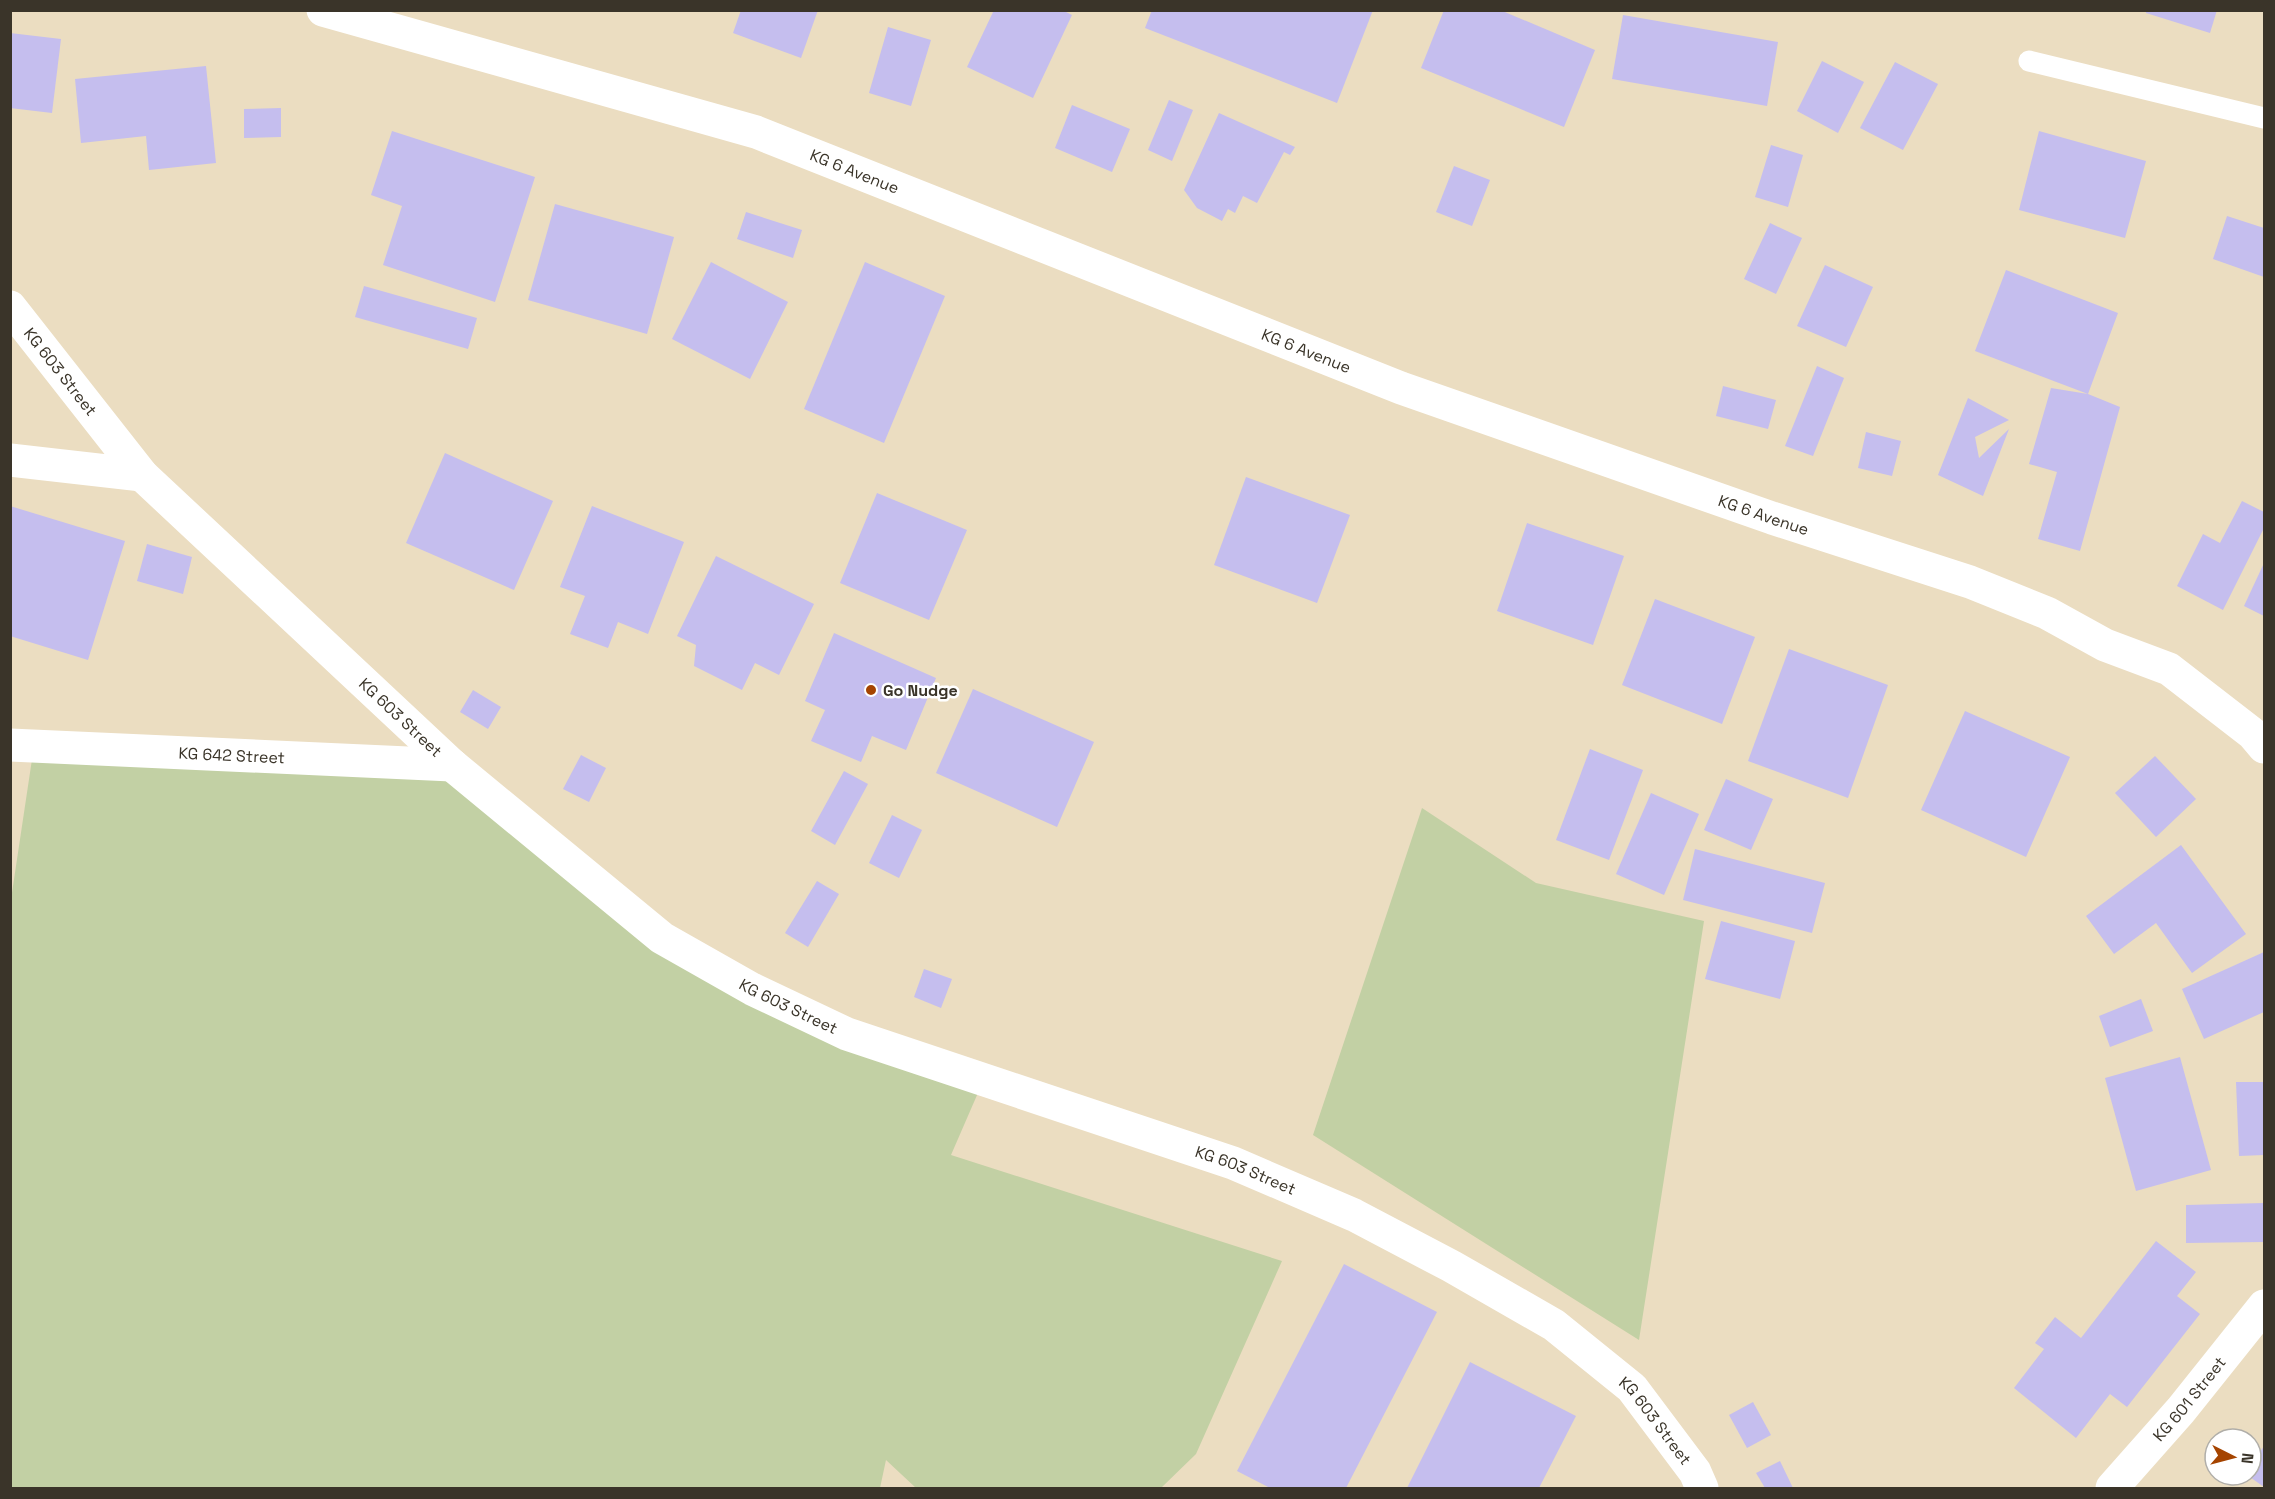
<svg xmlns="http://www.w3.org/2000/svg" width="2275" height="1499" viewBox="0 0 2275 1499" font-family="'Space Grotesk',sans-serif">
	<rect width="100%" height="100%" fill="#ebddc1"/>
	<g fill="#c2d0a4">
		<polygon points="34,746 452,765 662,938 984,1079 951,1155 1282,1261 1196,1454 1161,1488 916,1488 886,1460 880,1488 11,1488 10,906"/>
		<polygon points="1422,808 1536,883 1704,921 1639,1340 1313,1135"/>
	</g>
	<g fill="#c5beee">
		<polygon points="741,10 818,10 801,58 733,33"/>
		<polygon points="994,10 1062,10 1072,15 1033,98 967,67"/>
		<polygon points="1152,10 1373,10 1337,103 1145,28"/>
		<polygon points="1444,10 1500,10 1595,50 1564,127 1421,68"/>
		<polygon points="2146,10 2217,10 2210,33 2146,13"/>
		<polygon points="1623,15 1778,42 1767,106 1612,79"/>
		<polygon points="888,27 931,40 911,106 869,93"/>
		<polygon points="10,33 61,39 52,113 10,108"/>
		<polygon points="1822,61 1864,82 1838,133 1797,111"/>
		<polygon points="1895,62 1938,84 1903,150 1860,128"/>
		<polygon points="206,66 216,163 149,170 146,136 81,143 75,79"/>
		<polygon points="1169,100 1193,110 1172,161 1148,150"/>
		<polygon points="1072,105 1130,129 1112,172 1055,148"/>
		<polygon points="281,108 281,137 244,138 244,109"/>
		<polygon points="1219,113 1295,147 1290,155 1284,152 1257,203 1243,196 1235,213 1228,209 1222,221 1197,208 1184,190"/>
		<polygon points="392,131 535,177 495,302 383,265 402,206 371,195"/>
		<polygon points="2039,131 2146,161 2125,238 2019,210"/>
		<polygon points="1771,145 1803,155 1788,207 1755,197"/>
		<polygon points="1454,166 1490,180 1472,226 1436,212"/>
		<polygon points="555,204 674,237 647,334 528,300"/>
		<polygon points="746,212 802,230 793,258 737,239"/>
		<polygon points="2227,216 2264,228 2264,277 2213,259"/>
		<polygon points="1770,223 1802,238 1776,294 1744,279"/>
		<polygon points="711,262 788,302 750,379 672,339"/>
		<polygon points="865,262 945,296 884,443 804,409"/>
		<polygon points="1825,265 1873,287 1846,347 1797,326"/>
		<polygon points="2006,270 2118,313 2088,394 2120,407 2080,551 2038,539 2057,472 2029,464 2051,388 2088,394 1975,351"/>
		<polygon points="364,286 477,318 468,349 355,317"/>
		<polygon points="1817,366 1844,378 1813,456 1785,446"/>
		<polygon points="1723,386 1776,400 1768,429 1716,416"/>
		<polygon points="1968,398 2009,420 1975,437 1979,458 2009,429 1983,496 1938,475"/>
		<polygon points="1866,432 1901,441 1892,476 1858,468"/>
		<polygon points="445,453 553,501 514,590 406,543"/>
		<polygon points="1246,477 1350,515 1317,603 1214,565"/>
		<polygon points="877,493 967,530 929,620 840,583"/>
		<polygon points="2242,501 2264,512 2264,528 2223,610 2177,586 2203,534 2220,543"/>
		<polygon points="10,506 125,541 88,660 10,636"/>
		<polygon points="592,506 684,542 648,634 618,622 608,648 570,634 585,596 560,587"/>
		<polygon points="1527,523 1624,556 1593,645 1497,611"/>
		<polygon points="147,544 192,557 183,594 137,581"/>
		<polygon points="716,556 814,604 779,675 755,663 742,690 694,666 696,645 677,636"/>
		<polygon points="2264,563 2264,616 2244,606"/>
		<polygon points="1655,599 1755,637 1722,724 1622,685"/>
		<polygon points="834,633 936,678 906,750 872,736 861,762 811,741 825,710 805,701"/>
		<polygon points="1789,649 1888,685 1848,798 1748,761"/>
		<polygon points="973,689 1094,742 1057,827 936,773"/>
		<polygon points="473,690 501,707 488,729 460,712"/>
		<polygon points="1965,711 2070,757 2026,857 1921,810"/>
		<polygon points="1590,749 1643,770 1609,860 1556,840"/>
		<polygon points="581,755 606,768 589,802 563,789"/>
		<polygon points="2155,756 2196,799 2156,837 2115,793"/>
		<polygon points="844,771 868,784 835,845 811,831"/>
		<polygon points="1726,779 1773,799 1751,850 1704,830"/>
		<polygon points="1651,793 1699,814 1664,895 1616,874"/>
		<polygon points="892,815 922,830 899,878 869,863"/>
		<polygon points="2181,845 2246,934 2192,973 2156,923 2114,954 2086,916"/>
		<polygon points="1695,849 1825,883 1812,933 1683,900"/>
		<polygon points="817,881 839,894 808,947 785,933"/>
		<polygon points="1721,921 1795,941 1780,999 1705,979"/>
		<polygon points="2264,952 2264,1012 2204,1039 2182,989"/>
		<polygon points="924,969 952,979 941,1008 914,997"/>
		<polygon points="2141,999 2153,1031 2110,1047 2099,1016"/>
		<polygon points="2180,1057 2211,1170 2136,1191 2105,1078"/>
		<polygon points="2236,1082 2264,1082 2264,1155 2239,1156"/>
		<polygon points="2264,1203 2264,1242 2186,1243 2186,1205"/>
		<polygon points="2156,1241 2196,1272 2177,1296 2200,1314 2127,1407 2110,1394 2076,1438 2014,1388 2044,1349 2035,1343 2055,1317 2081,1338"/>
		<polygon points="1344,1264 1437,1312 1346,1488 1270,1488 1237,1471"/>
		<polygon points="1470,1362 1576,1416 1539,1488 1407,1488"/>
		<polygon points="1753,1402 1771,1435 1747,1448 1729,1415"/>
		<polygon points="2264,1446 2264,1487 2247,1475 2251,1475 2251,1466"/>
		<polygon points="1780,1461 1793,1488 1765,1488 1756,1473"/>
	</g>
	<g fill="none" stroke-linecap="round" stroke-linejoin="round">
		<polyline stroke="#fff" stroke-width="21" points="2029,61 2264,118"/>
		<g stroke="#fff" stroke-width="33">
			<path id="s1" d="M323,10L756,132L1401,388L1772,518L1970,582L2047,613L2105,645L2169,669L2253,734L2264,747"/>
			<path id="s2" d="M10,307L142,475L452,765L662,938L752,989L847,1034L1233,1163L1354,1215L1451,1266L1554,1325L1632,1388L1695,1472L1702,1488"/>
			<polyline points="10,460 142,475"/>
			<path id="s3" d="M10,745L452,765"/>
		</g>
		<path stroke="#fff" stroke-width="33" id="s4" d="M2112,1488L2181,1410L2264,1306"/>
	</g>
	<circle fill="#a54400" stroke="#fff" stroke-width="2" cx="871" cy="690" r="6"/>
	<g text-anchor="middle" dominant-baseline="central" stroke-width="5" stroke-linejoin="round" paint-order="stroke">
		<g font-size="16" fill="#3a3429" stroke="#fff">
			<text stroke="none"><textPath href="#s1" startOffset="556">KG 6 Avenue</textPath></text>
			<text stroke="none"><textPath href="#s1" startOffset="1042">KG 6 Avenue</textPath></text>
			<text stroke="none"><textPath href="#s2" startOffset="82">KG 603 Street</textPath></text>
			<text stroke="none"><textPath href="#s1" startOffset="1528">KG 6 Avenue</textPath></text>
			<text stroke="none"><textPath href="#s2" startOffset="568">KG 603 Street</textPath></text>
			<text stroke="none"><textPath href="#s3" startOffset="222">KG 642 Street</textPath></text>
			<text stroke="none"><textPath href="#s2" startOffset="1054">KG 603 Street</textPath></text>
			<text stroke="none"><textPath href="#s2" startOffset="1540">KG 603 Street</textPath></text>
			<text stroke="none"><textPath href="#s4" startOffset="118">KG 601 Street</textPath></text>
			<text stroke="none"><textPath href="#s2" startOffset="2026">KG 603 Street</textPath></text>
		</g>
		<g font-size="16" font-weight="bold" fill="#3a3429" stroke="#fff" text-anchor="start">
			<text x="883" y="690">Go Nudge</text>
		</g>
	</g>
	<rect width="2275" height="1499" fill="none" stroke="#3a3429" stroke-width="24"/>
	<g transform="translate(2233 1457) rotate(96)"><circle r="28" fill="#ffffff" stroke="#b0aea9" stroke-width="1.5"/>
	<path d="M0-4.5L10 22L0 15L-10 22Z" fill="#a54400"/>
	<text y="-9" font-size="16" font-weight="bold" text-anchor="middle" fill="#3a3429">N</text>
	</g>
</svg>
